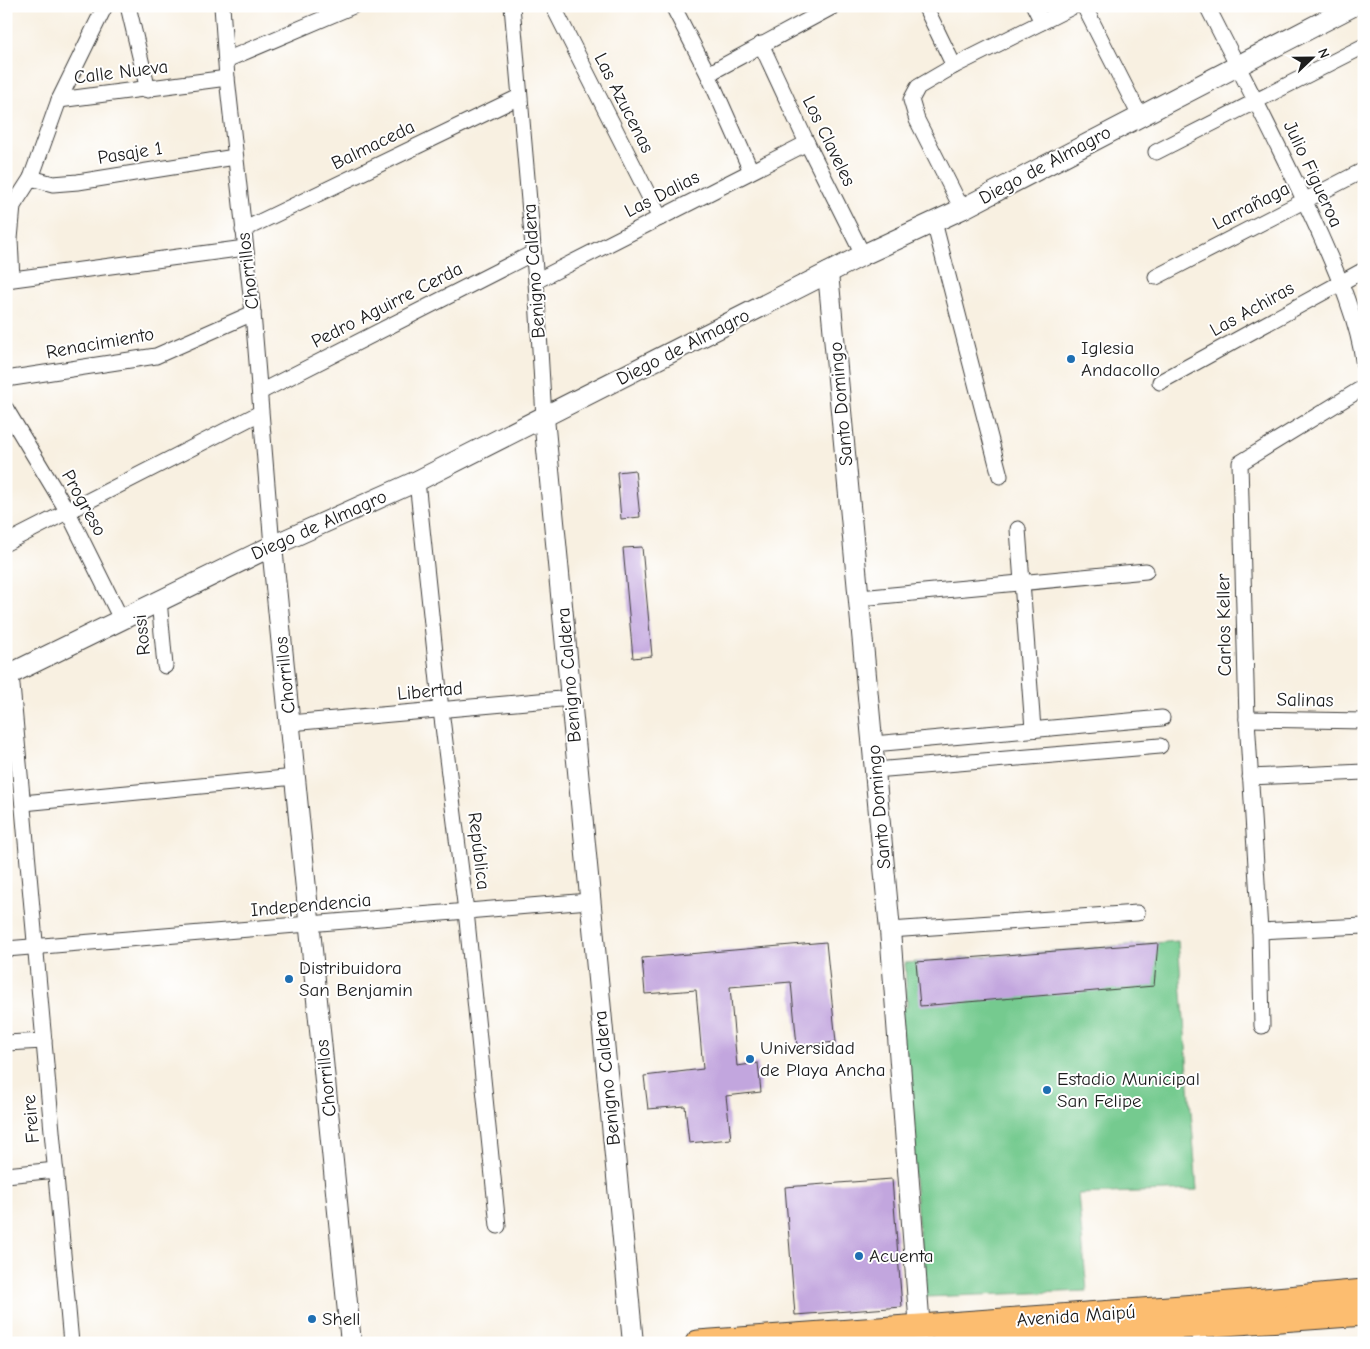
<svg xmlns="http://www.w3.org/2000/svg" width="1370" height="1349" viewBox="0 0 1370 1349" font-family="'Comic Neue',sans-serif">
	<rect width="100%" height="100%" fill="#fff"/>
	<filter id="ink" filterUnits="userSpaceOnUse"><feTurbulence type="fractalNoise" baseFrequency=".02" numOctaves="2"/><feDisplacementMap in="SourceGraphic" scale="10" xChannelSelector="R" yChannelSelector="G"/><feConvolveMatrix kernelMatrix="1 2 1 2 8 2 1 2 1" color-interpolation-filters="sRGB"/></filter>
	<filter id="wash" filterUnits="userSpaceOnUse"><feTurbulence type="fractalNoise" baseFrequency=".0096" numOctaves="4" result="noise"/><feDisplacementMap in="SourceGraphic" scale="20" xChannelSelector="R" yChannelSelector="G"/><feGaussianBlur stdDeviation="1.12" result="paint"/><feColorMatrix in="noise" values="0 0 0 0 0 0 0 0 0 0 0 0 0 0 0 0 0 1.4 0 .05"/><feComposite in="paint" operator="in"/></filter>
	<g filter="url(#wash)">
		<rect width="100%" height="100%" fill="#f8f0e1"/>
		<polygon fill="#74ca8f" stroke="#487356" points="1178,941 1197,1190 1078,1194 1087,1291 925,1297 898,1008 907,1007 905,963"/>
		<g id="blocks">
			<g fill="#c2a6de">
				<polygon points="635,470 640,517 621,519 617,472"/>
				<polygon points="642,547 652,656 633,658 623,548"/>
				<polygon points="826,942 836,1042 797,1046 791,982 730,987 737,1066 758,1063 761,1092 726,1096 731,1139 689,1143 685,1106 648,1109 644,1076 703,1069 696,990 645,994 642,958"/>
				<polygon points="1158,943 1154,986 920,1006 916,962"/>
				<polygon points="892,1179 902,1307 795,1315 785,1187"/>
			</g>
		</g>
	</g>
	<g filter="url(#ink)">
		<use href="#blocks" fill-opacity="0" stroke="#3d3c3a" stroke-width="1"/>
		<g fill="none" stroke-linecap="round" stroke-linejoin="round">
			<g stroke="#3d3c3a" stroke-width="17">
				<g id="minor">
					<polyline points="128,6 148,90"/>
					<polyline points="222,6 227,78 253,313 272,546"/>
					<polyline points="512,6 536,281 544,418"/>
					<polyline points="553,6 660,218"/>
					<polyline points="673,6 708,74 751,171"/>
					<polyline points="925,6 954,66"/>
					<polyline points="1034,6 1042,22"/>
					<polyline points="1084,6 1140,116"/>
					<path d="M1207,6C1245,81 1284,154 1318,230C1337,273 1358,319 1364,366"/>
					<polyline points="761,44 807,143 863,255"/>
					<polyline points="226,60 353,6"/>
					<polyline points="708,74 834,6"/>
					<polyline points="59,100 227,78"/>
					<polyline points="1156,152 1364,46"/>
					<polyline points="31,178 53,184 78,182 235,157"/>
					<polyline points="962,209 917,120 911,100 918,87 954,66 1074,6"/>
					<polyline points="934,222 1000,476"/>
					<polyline points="243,230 519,97"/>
					<polyline points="1156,277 1364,170"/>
					<polyline points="12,279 10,239 13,206 31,178 59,100 105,6"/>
					<polyline points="6,280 245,248"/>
					<polyline points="536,281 807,143"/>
					<polyline points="6,379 156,356 253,313"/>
					<polyline points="1160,382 1364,270"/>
					<polyline points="260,392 533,253"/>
					<polyline points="6,409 68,512 121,619"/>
					<polyline points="417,481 441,710 466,911 498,1226"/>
					<polyline points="1018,529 1033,729"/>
					<polyline points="6,543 260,413"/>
					<polyline points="860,598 1146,571"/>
					<polyline points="159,600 165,666"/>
					<polyline points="11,674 71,1343"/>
					<polyline points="1247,719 1364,721"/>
					<polyline points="290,723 572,698"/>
					<polyline points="873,744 1162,718"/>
					<polyline points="875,770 1160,746"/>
					<polyline points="1250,777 1364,772"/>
					<polyline points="23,803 295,777"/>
					<polyline points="890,930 1137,913"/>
					<polyline points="1260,931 1364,926"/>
					<polyline points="6,949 589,901"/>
					<polyline points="1262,1026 1260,931 1247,719 1240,463 1364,387"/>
					<polyline points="6,1043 44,1041"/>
					<polyline points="6,1175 56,1170"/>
					<polyline points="1197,1319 1200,1343"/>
				</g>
			</g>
			<g stroke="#3d3c3a" stroke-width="22">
				<g id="tertiary">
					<polyline points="828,273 890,930 921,1343"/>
					<polyline points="544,418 633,1343"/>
					<polyline points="272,546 351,1343"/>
					<polyline points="6,676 272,546 417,481 863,255 962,209 1353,6"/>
				</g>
			</g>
			<g stroke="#3d3c3a" stroke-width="27">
				<g id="primary">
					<polyline points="698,1343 1196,1307 1364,1292"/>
					<polyline points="945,1343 1364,1313"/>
				</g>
			</g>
			<use href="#minor" stroke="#fff" stroke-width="15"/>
			<use href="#tertiary" stroke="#fff" stroke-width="20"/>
			<use href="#primary" stroke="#fcbd6f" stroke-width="25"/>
		</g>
	</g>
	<g fill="#1f6fb2" stroke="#fff" stroke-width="2">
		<circle cx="1071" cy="359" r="5"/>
		<circle cx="289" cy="979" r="5"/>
		<circle cx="750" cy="1059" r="5"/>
		<circle cx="1047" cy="1090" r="5"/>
		<circle cx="859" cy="1256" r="5"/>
		<circle cx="312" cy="1319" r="5"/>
	</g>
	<g text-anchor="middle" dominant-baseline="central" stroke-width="4" stroke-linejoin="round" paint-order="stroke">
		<g font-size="19" fill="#1c1c1c" stroke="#fff">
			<text transform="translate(121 72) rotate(-7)">Calle Nueva</text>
			<text transform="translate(624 103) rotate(63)">Las Azucenas</text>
			<text transform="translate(829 141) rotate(64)">Los Claveles</text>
			<text transform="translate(373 145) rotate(-26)">Balmaceda</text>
			<text transform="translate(130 153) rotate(-9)">Pasaje 1</text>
			<text transform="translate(1045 165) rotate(-28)">Diego de Almagro</text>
			<text transform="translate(1313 174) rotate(65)">Julio Figueroa</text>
			<text transform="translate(662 194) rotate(-27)">Las Dalias</text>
			<text transform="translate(1251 206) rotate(-27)">Larrañaga</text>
			<text transform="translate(248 271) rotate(-97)">Chorrillos</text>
			<text transform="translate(534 271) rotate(-94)">Benigno Caldera</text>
			<text transform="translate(387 305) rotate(-27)">Pedro Aguirre Cerda</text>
			<text transform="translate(1252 309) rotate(-29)">Las Achiras</text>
			<text transform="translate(100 343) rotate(-10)">Renacimiento</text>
			<text transform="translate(683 347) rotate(-27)">Diego de Almagro</text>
			<text transform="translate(841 404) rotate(-95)">Santo Domingo</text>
			<text transform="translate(84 503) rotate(61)">Progreso</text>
			<text transform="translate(319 525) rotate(-24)">Diego de Almagro</text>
			<text transform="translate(1224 625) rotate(-91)">Carlos Keller</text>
			<text transform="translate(142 635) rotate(-96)">Rossi</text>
			<text transform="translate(285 675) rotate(-96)">Chorrillos</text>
			<text transform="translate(569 675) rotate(-95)">Benigno Caldera</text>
			<text transform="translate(430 691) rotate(-5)">Libertad</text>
			<text transform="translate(1305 700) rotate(1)">Salinas</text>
			<text transform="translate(879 807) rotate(-95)">Santo Domingo</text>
			<text transform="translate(479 851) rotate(83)">República</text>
			<text transform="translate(311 905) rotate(-5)">Independencia</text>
			<text transform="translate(326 1078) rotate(-96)">Chorrillos</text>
			<text transform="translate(607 1078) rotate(-96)">Benigno Caldera</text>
			<text transform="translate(31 1119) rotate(-95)">Freire</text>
			<text transform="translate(1076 1316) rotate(-4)">Avenida Maipú</text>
		</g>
		<g font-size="19" fill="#1c1c1c" stroke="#fff" text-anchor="start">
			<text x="1081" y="348">Iglesia<tspan x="1081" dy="22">Andacollo</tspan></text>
			<text x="299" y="968">Distribuidora<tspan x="299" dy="22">San Benjamin</tspan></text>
			<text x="760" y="1048">Universidad<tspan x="760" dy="22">de Playa Ancha</tspan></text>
			<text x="1057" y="1079">Estadio Municipal<tspan x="1057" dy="22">San Felipe</tspan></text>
			<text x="869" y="1256">Acuenta</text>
			<text x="322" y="1319">Shell</text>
		</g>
	</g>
	<rect width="1370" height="1349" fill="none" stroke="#fff" stroke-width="25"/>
	<g transform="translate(1312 58) rotate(68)" stroke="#ffffff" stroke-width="4" paint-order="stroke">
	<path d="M0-4L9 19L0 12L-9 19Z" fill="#1c1c1c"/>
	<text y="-8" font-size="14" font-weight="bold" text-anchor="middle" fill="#1c1c1c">N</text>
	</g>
</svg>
